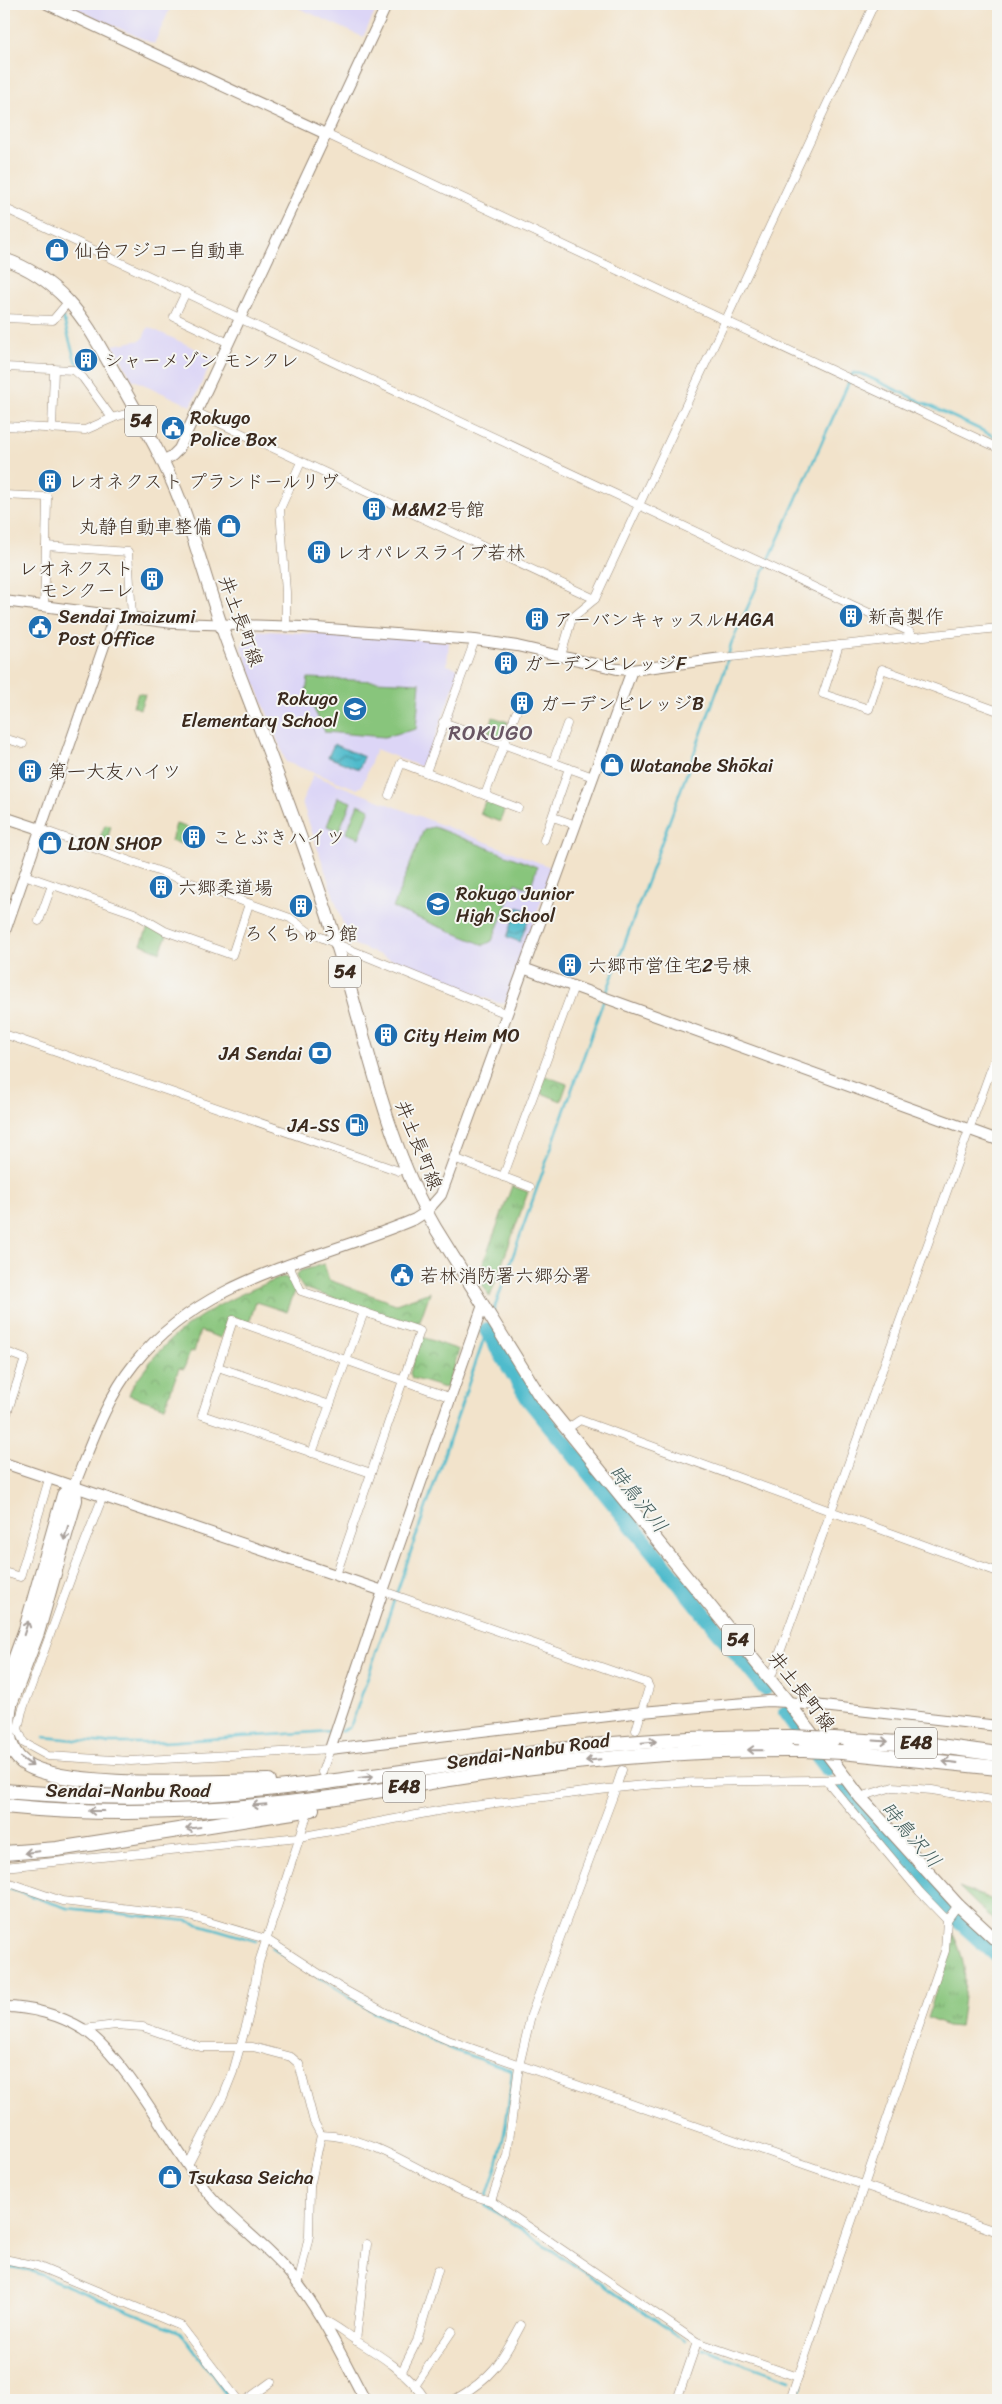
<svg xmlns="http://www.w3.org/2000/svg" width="1002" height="2404" viewBox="0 0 1002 2404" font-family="Sriracha,'Klee One',sans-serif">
	<defs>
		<pattern id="grass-tufts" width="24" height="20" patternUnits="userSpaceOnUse" patternTransform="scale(1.25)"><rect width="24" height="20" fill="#88c57b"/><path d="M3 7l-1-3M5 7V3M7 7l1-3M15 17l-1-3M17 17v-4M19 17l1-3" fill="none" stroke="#70a064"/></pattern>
		<pattern id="park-crowns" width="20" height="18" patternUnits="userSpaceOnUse" patternTransform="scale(1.25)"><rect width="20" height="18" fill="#88c57b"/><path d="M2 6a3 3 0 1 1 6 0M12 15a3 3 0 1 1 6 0" fill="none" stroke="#70a064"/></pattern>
		<pattern id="water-waves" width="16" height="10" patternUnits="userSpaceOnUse" patternTransform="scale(1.25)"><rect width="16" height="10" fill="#50bbcc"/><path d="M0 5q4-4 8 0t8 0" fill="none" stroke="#4498a5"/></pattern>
	</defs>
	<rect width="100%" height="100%" fill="#f6f6f2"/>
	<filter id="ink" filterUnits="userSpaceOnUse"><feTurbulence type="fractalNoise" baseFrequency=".02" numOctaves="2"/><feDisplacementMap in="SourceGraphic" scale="10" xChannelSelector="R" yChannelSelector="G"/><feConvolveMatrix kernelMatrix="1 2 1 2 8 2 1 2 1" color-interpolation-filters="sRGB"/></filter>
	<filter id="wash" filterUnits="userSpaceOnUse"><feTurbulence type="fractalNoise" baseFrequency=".0096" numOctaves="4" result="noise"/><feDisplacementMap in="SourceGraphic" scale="20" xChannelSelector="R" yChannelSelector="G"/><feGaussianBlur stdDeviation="1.12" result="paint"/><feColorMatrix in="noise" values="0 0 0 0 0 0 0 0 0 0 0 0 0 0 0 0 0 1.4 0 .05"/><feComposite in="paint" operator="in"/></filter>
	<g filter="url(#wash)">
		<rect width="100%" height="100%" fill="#f2e3cb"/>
		<g fill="#dcd5f6">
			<polygon points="66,4 172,4 154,44"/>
			<polygon points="290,4 379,4 363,37"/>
			<polygon points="148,327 214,357 191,406 132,379 113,345 142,340"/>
			<polygon points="250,630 449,641 447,665 460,669 424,768 376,749 362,786 357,789 286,762 241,647"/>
			<polygon points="313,775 553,868 505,1003 498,1003 353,944 343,924 302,802"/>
		</g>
		<g fill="url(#grass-tufts)" stroke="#62784c">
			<polygon points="512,1186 528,1192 490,1297 478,1277"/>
			<polygon points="959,1887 998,1902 998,1925"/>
			<path d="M953,1934C970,1968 965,1991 960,2027L947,2026L927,2018L951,1945Z"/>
		</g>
		<g fill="url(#park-crowns)" stroke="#62784c">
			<polygon points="138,693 145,695 140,709 133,706"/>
			<polygon points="493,717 508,722 505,733 499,737 488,733"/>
			<polygon points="486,799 502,805 505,808 500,822 480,814"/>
			<polygon points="176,824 189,828 182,844 171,841"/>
			<polygon points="105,825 111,826 105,848 97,845"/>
			<polygon points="149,925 167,935 160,952 141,944"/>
			<polygon points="545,1076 567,1084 561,1101 539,1092"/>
			<polygon points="324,1264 329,1280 396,1304 430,1292 418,1327 303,1288 296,1277 300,1271"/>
			<path d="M283,1277L290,1279L295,1291L287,1312L256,1302L249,1323L229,1316L221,1338L200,1331L194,1352L190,1351L184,1369L179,1368L165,1407L129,1395C132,1385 139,1377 145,1369C179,1321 230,1297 283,1277Z"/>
			<polygon points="422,1337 459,1350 448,1386 445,1388 412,1378 410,1373"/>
		</g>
		<g fill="#88c57b" stroke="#62784c">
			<polygon points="308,678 420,683 416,729 384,737 325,732 306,693"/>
			<polygon points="338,797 351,802 339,831 327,826"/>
			<polygon points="358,804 370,809 359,838 346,833"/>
			<polygon points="434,827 537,867 530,889 515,883 492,941 484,945 393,908 424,829"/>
		</g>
		<g fill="url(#water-waves)" stroke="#467275">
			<polygon points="334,744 364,757 359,769 328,757"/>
			<polygon points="518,907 531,912 520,942 507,937"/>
		</g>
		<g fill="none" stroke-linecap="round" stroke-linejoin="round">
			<g stroke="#50bbcc" stroke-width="2.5">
				<polyline points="63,317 75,360 86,372"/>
				<polyline points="606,994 725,669 731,644 853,373 862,374 998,438"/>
				<polyline points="493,1312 604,999"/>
				<polyline points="340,1731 349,1728 353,1720 489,1324"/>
				<polyline points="44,1737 106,1743 148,1743 332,1731"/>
				<polyline points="4,1887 67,1908 188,1921 256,1941"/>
				<path d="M271,1947L373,2012L453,2050L512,2070C508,2118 503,2151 487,2196"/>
				<polyline points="485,2205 686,2341"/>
				<polyline points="4,2266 29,2270 180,2332 231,2400"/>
				<polyline points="703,2349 790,2380"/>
				<polyline points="797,2400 803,2385 801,2384"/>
			</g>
			<g stroke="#50bbcc" stroke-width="16">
				<polyline points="487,1330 530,1401 765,1688"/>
				<polyline points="786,1713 828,1769"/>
				<polyline points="844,1789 946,1908"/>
				<polyline points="957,1919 998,1956"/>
			</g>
		</g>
	</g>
	<g filter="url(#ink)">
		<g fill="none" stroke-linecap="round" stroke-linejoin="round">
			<g stroke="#968674" stroke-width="9">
				<g id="minor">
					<polyline points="326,134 998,448"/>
					<polyline points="4,208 910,632 913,637"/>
					<polyline points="186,292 174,317 229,343"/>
					<polyline points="4,318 53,320 69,301"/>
					<polyline points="4,367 74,370 83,378 112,418"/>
					<polyline points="196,412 595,599 572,618 561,656"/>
					<polyline points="4,426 85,430 115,417 136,411"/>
					<polyline points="52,429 54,369"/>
					<polyline points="4,495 47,497 46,546"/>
					<polyline points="595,599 874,4"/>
					<polyline points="44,606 46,546 128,552 132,616"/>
					<polyline points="4,616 8,601"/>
					<polyline points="286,626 286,592 280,509 301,462"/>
					<polyline points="839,645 823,694 869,709 882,669 998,711"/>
					<polyline points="722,658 998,628"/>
					<polyline points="443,722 593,777"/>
					<polyline points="4,738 23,744"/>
					<polyline points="553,762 567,724"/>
					<polyline points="426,772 475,640"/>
					<polyline points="389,795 401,763 518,808"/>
					<polyline points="485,795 516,713"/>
					<polyline points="553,817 576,825"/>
					<polyline points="40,829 290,918 309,932 351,950 507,1014"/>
					<polyline points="544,840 569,768"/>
					<polyline points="24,875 134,913 165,931 232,955 249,904"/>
					<polyline points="39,921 52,885"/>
					<polyline points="4,1034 399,1171 407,1166"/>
					<polyline points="454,1158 530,1187"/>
					<polyline points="503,1177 574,986"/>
					<polyline points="288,1264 301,1291 420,1331 336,1575"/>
					<polyline points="4,1351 25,1359 4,1422"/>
					<polyline points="218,1367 330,1405"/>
					<polyline points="567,1429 580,1420 998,1572"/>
					<polyline points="312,1453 364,1312"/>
					<polyline points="371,1473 202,1415 233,1320 449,1397"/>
					<polyline points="103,1496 72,1575 22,1711 18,1729 24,1743 48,1756 131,1761 330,1749 322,1772"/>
					<polyline points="4,1572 20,1577 49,1479"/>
					<polyline points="383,1591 647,1683 649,1687 636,1730"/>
					<polyline points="770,1680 998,1050"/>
					<polyline points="826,1780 920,1892 947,1920"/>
					<polyline points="860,1797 893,1787 932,1790 998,1801"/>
					<polyline points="4,1867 299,1837 448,1809 616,1788 622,1770"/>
					<polyline points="4,1881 62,1901 189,1916 266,1939 341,1988 386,2013 448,2040 998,2232"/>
					<polyline points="83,2029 116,2025 143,2027 201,2047 253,2047 291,2057 299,2064 314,2122 321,2135"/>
					<polyline points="188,2165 223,2097 233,2072 249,2015 259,1962 307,1815"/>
					<path d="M491,2201L507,2155L519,2066L531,2015L616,1788C693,1779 769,1782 847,1779"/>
					<polyline points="4,2259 37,2266 181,2326 238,2400"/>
					<path d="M298,2285L309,2236L310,2187L321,2135C370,2136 416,2169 459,2190C469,2195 480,2198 491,2201L697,2342L798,2377"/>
					<path d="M321,2319C334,2324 343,2332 355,2340C380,2355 410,2374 426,2400"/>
					<polyline points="356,2341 367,2244"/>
					<polyline points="401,2373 417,2341 438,2270"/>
					<polyline points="415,2386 452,2331"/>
					<polyline points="246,2400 271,2382"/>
					<path d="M454,2400C493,2377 500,2364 521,2325"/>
					<polyline points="677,2400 697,2342"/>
					<polyline points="790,2400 945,1951 947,1920 958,1905"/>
				</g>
			</g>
			<g stroke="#968674" stroke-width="12">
				<g id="tertiary">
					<polyline points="47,4 326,134"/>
					<polyline points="162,461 172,456 179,449 387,4"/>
					<polyline points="4,601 173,623 303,627 475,640 517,646 617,669 632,670 722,658"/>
					<polyline points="4,817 40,829"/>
					<polyline points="4,934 115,614"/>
					<polyline points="523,968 998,1140"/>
					<polyline points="4,1463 383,1591 483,1305"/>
					<path d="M74,1486C91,1444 106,1399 134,1364C207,1274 315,1262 415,1219L426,1212L441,1195L632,670"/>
					<polyline points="383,1591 330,1749 642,1712 768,1701 788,1702 998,1726"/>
					<path d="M4,2007C31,2007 60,2015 83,2029C122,2054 167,2137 195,2176C219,2212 256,2236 285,2268C319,2306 341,2355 365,2400"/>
				</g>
			</g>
			<g stroke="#968674" stroke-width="14">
				<path id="primary" d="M4,259C27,267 50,282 67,300C88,322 102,351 117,377C140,418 164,459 181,503C199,550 211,600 229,647C267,747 306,846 338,948C368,1043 385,1142 436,1229L539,1395L788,1702L860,1797L958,1905L998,1942"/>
			</g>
			<g stroke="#968674" stroke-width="16">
				<g id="motorway">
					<polyline points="4,1690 26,1629 64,1495 74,1486"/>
					<path d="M10,1704C7,1724 5,1749 24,1763C64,1791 217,1781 269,1781"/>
					<polyline points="7,1712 37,1633 75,1500 74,1486"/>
					<polyline points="833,1739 932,1745 998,1754"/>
					<polyline points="842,1752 998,1768"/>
					<path d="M4,1791C84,1798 166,1799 246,1791C369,1780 490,1756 613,1744C673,1739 732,1737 792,1737"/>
					<path d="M4,1806C112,1817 223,1812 330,1798C401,1788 471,1774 542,1766C629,1755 716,1749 804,1750"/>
					<polyline points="4,1853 57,1849 312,1809"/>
				</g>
			</g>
			<use href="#minor" stroke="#fff" stroke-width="8"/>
			<use href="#tertiary" stroke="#fff" stroke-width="10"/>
			<use href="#primary" stroke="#fff" stroke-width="12"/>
			<use href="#motorway" stroke="#fff" stroke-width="14"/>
			<g stroke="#968674" stroke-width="16" stroke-linecap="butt">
				<g id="motorway-bridge">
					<polyline points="792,1737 833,1739"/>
					<polyline points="804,1750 842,1752"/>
				</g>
			</g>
			<use href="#motorway-bridge" stroke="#fff" stroke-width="14"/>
		</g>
		<defs><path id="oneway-shaft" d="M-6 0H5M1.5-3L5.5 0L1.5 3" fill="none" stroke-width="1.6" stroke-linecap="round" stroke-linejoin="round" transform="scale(1.25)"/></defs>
		<g stroke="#a79f9a">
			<use href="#oneway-shaft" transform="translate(66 1533) rotate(106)"/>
			<use href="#oneway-shaft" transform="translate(26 1628) rotate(-72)"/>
			<use href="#oneway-shaft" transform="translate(881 1741) rotate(4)"/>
			<use href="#oneway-shaft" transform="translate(649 1742) rotate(-5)"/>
			<use href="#oneway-shaft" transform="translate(755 1750) rotate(-179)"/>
			<use href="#oneway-shaft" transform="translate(593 1760) rotate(174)"/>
			<use href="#oneway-shaft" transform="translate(27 1762) rotate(36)"/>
			<use href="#oneway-shaft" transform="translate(950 1762) rotate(-173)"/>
			<use href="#oneway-shaft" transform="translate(366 1777) rotate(-7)"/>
			<use href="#oneway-shaft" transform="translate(259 1805) rotate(175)"/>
			<use href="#oneway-shaft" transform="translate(96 1811) rotate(-180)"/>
			<use href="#oneway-shaft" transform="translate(193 1828) rotate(172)"/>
			<use href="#oneway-shaft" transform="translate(32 1852) rotate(174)"/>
		</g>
	</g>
	<defs>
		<g id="shop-disc" transform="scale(1.25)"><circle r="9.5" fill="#1f6fb2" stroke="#f6f6f2"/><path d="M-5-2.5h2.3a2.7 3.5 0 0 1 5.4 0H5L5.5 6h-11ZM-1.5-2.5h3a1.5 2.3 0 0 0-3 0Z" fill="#fff"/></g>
		<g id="building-disc" transform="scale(1.25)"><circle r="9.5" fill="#1f6fb2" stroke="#f6f6f2"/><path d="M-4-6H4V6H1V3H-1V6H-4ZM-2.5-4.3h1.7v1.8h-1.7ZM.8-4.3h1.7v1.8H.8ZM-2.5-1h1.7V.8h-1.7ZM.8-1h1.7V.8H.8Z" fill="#fff"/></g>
		<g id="civic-disc" transform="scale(1.25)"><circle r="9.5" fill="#1f6fb2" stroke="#f6f6f2"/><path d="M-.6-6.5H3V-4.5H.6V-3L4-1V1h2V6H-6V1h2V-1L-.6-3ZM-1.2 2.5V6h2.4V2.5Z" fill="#fff"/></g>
		<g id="school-disc" transform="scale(1.25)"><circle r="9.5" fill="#1f6fb2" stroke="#f6f6f2"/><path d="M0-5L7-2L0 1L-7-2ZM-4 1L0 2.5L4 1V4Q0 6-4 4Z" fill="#fff"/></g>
		<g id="bank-disc" transform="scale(1.25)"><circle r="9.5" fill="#1f6fb2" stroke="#f6f6f2"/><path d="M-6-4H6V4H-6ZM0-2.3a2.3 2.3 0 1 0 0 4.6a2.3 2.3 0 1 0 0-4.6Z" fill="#fff"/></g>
		<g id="fuel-disc" transform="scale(1.25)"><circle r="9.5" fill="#1f6fb2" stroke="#f6f6f2"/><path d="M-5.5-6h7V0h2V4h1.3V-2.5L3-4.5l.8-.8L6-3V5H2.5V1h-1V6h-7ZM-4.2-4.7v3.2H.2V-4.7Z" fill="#fff"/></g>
	</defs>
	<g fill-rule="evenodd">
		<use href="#shop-disc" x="57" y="250"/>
		<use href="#building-disc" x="86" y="360"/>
		<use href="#civic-disc" x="173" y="428"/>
		<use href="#building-disc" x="50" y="481"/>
		<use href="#building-disc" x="374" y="509"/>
		<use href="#shop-disc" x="229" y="526"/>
		<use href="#building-disc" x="319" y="552"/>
		<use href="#building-disc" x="152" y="579"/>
		<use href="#building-disc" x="851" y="616"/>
		<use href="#building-disc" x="537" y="619"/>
		<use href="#civic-disc" x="40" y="627"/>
		<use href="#building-disc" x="506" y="663"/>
		<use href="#building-disc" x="522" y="703"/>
		<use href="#school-disc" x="355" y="709"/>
		<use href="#shop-disc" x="612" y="765"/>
		<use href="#building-disc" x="30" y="771"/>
		<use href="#building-disc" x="194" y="837"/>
		<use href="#shop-disc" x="50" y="843"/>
		<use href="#building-disc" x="161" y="887"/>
		<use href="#school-disc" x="438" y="904"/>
		<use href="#building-disc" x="301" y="906"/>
		<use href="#building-disc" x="570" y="965"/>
		<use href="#building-disc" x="386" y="1035"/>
		<use href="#bank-disc" x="320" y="1053"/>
		<use href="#fuel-disc" x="357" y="1125"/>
		<use href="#civic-disc" x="402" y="1275"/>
		<use href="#shop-disc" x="170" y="2177"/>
	</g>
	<g text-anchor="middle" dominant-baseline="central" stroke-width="4" stroke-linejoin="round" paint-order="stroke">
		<g fill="#f6f6f2" stroke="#73675e" stroke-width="1">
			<rect x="125" y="405.5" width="32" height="31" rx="4"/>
			<rect x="329" y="956.5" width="32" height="31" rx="4"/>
			<rect x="722" y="1624.5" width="32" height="31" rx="4"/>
			<rect x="895" y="1727.5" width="42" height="31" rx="4"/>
			<rect x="383" y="1771.5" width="42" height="31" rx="4"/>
		</g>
		<g font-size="18" font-weight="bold" fill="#3b2a1e">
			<text x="141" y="421">54</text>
			<text x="345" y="972">54</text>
			<text x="738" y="1640">54</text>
			<text x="916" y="1743">E48</text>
			<text x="404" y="1787">E48</text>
		</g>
		<g font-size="19" fill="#3b2a1e" stroke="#f6f6f2" text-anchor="start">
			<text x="74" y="250">仙台フジコー自動車</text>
			<text x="104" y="360">シャーメゾン モンクレ</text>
			<text x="190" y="417">Rokugo<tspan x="190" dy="22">Police Box</tspan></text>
			<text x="68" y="481">レオネクスト プランドールリヴ</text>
			<text x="392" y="509">M&amp;M2号館</text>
			<text x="212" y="526" text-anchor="end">丸静自動車整備</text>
			<text x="336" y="552">レオパレスライブ若林</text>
			<text x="134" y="568" text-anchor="end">レオネクスト<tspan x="134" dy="22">モンクーレ</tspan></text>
			<text x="58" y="616">Sendai Imaizumi<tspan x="58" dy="22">Post Office</tspan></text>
			<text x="868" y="616">新高製作</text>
			<text x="554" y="619">アーバンキャッスルHAGA</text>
			<text x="524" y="663">ガーデンビレッジF</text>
			<text x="338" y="698" text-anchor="end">Rokugo<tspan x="338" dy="22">Elementary School</tspan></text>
			<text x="540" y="703">ガーデンビレッジB</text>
			<text x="630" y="765">Watanabe Shōkai</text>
			<text x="48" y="771">第一大友ハイツ</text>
			<text x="212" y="837">ことぶきハイツ</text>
			<text x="68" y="843">LION SHOP</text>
			<text x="178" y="887">六郷柔道場</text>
			<text x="456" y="893">Rokugo Junior<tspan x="456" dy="22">High School</tspan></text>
			<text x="301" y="933" text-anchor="middle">ろくちゅう館</text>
			<text x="588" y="965">六郷市営住宅2号棟</text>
			<text x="404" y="1035">City Heim MO</text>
			<text x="302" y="1053" text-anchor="end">JA Sendai</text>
			<text x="340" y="1125" text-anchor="end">JA-SS</text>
			<text x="420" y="1275">若林消防署六郷分署</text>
			<text x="188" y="2177">Tsukasa Seicha</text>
		</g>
		<g font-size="19" fill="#3b2a1e" stroke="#f6f6f2">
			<text transform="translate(241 621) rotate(70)">井土長町線</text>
			<text transform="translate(419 1145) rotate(68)">井土長町線</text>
			<text transform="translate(802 1691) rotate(52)">井土長町線</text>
			<text transform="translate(528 1751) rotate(-8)">Sendai-Nanbu Road</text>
			<text x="128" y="1790">Sendai-Nanbu Road</text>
		</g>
		<g font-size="20" font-style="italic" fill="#425d5b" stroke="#f6f6f2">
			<text transform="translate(638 1499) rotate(51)">時鳥沢川</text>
			<text transform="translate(911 1835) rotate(49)">時鳥沢川</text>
		</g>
		<g font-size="21" letter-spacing="1" fill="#695764" stroke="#f6f6f2">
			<text x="491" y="733">ROKUGO</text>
		</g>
	</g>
	<rect width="1002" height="2404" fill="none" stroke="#f6f6f2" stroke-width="20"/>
</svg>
